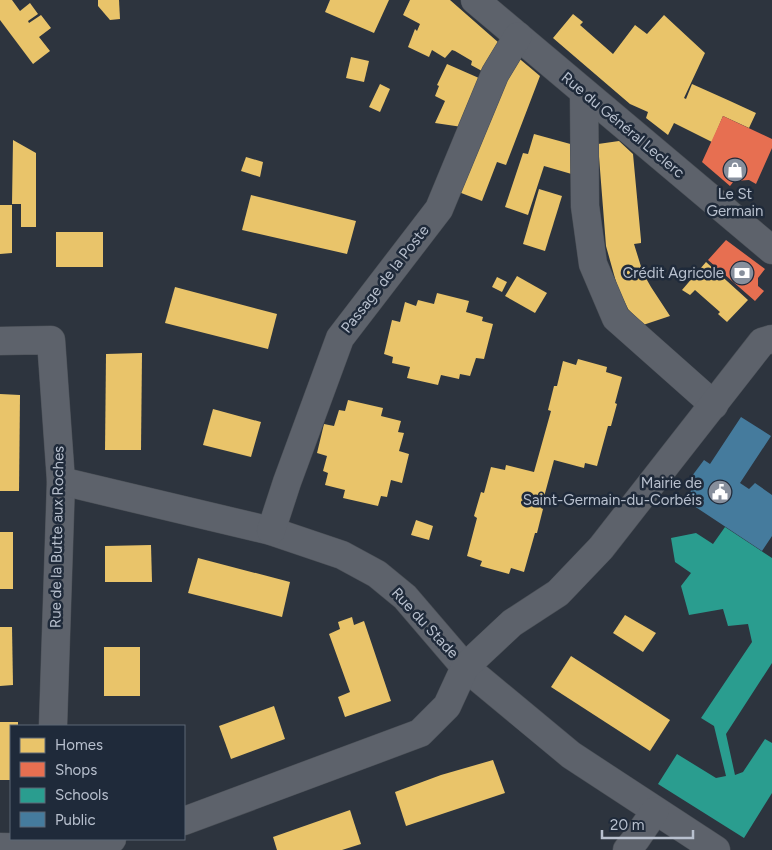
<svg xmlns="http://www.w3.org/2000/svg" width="772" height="850" viewBox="0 0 772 850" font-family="Figtree,sans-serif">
	<rect width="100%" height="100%" fill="#2d343e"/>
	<g fill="#e9c46a">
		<polygon points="0,0 12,0 20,11 30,3 38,14 28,21 29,23 41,15 51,28 39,37 50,51 33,64 0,20"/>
		<polygon points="98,0 119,0 120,19 110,20 98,6"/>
		<polygon points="330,0 389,0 374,33 325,12"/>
		<polygon points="410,0 450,0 507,50 491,76 471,65 472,61 455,51 452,50 445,58 432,50 429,57 408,47 415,29 417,31 420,24 403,15"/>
		<polygon points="573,14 583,22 580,25 613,54 635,25 647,34 664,15 705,53 684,98 686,99 692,84 730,101 756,113 749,128 723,116 712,142 674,123 668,135 646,118 648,112 630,104 553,38"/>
		<polygon points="515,55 540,76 506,165 497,162 482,201 456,191"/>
		<polygon points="351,57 369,61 364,82 346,78"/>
		<polygon points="447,64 488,82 469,128 435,123 445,101 435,96 439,86 437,85"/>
		<polygon points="380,84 390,89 380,112 369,107"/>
		<polygon points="534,134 574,145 575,175 544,166 528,215 505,207 523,153 528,154"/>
		<polygon points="13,140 36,153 36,227 21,227 21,204 12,204"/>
		<polygon points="619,141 633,154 641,240 641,243 634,244 643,273 651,287 670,316 643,325 628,309 618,289 606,246 598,144"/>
		<polygon points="246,157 263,162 260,177 241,171"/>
		<polygon points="539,189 562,196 545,251 523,244"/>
		<polygon points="251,195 356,221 347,254 242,230"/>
		<polygon points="0,205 12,205 12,253 0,254"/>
		<rect x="56" y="232" width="47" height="35"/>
		<polygon points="706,262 748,300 727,322 718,314 720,312 695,290 690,295 682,290"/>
		<polygon points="517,276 547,293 535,313 505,296"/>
		<polygon points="497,277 507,282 502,292 492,287"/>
		<polygon points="175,287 277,314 268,349 165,323"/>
		<polygon points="437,293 469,301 466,312 483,317 482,321 493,324 484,359 476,358 470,376 460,374 459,379 441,375 438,385 407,378 410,367 392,363 393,357 384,354 392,320 400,322 405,302 416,306 418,300 434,304"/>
		<polygon points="142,353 141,450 105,450 106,354"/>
		<polygon points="578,359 607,367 606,372 622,377 615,403 617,404 611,426 608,426 597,466 585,463 584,468 554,460 541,508 543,509 537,533 535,533 524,572 511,568 509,574 480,566 482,561 467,556 477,518 474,516 481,492 484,493 491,467 505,470 506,465 534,472 551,411 548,410 554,386 557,386 563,361 576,365"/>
		<polygon points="0,394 20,395 19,491 0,491"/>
		<polygon points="348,400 383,408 381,416 401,421 398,432 404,433 399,451 409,454 402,483 391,480 387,497 381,496 378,506 343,498 345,490 325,485 328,473 323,471 327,456 317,453 324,424 334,426 339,410 345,411"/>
		<polygon points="213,409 261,422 251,457 203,445"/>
		<polygon points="416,520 433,526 429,540 411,535"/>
		<rect x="0" y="532" width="13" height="57"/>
		<polygon points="151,545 152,582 105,582 105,546"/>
		<polygon points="198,558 290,582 282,617 188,593"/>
		<polygon points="625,615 656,633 643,652 613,633"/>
		<polygon points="352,617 354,625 364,621 391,701 345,717 338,697 350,692 329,634 340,629 338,622"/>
		<polygon points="0,627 12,627 13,685 0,686"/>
		<rect x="104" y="647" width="36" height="49"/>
		<polygon points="571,656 670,720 650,751 551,687"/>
		<polygon points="274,706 285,739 231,759 219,726"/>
		<polygon points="0,722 18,722 18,726 11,726 11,780 0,780"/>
		<polygon points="493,760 505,793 406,826 395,792 441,775"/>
		<polygon points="350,810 361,844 342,850 277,850 273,837"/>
	</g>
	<g fill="#e76f51">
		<polygon points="723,116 772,139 772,148 756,184 749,180 734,181 730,186 702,162"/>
		<polygon points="726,240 765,269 758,278 758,286 764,291 755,301 708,260"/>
	</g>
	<polygon fill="#2a9d8f" points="725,527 772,558 772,663 726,734 735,775 743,772 765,739 772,743 772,793 744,838 658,784 677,754 716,778 726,776 714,726 701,718 752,642 748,624 728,626 723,609 689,615 681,586 691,573 675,562 671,538 696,533 713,544"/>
	<polygon fill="#457b9d" points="741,417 771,436 740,483 749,489 755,483 772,495 772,536 762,551 685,500 698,480 692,476 704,460 710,464"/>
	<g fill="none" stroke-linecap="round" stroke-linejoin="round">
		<g stroke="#4a4f56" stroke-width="29">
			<g id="minor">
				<polyline points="475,0 772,250"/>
				<polyline points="584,93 585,206 593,264 616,318 714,405"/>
				<polyline points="0,341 51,340 61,481 53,726"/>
				<polyline points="61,481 271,531 342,555 377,574 405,597 465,667 571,755 716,850"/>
				<polyline points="271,531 287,482 340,338 439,209 495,74 518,36"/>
				<polyline points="184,821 420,733 447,706 465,667 512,623 558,593 601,548 762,342 772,339"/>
				<polyline points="0,847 50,848 112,839"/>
				<polyline points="627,850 636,839 655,811"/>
			</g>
		</g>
		<use href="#minor" stroke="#5d626b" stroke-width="28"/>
	</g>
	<defs>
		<g id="shop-disc" transform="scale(1.25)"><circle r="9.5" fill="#878f9c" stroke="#1f2a3a"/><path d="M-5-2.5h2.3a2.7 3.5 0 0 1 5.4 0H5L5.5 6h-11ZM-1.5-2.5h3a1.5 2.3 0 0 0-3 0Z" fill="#fff"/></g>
		<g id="bank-disc" transform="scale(1.25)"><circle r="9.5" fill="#878f9c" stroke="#1f2a3a"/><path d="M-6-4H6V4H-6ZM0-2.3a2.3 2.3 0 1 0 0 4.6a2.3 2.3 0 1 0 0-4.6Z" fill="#fff"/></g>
		<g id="civic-disc" transform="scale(1.25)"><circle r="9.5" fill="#878f9c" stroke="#1f2a3a"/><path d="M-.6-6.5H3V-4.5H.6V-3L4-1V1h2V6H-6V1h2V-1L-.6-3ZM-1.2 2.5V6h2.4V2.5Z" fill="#fff"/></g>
	</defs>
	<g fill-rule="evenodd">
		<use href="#shop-disc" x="735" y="170"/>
		<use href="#bank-disc" x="742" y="273"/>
		<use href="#civic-disc" x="720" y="492"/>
	</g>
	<g text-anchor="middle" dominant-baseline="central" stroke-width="5" stroke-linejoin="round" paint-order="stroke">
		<g font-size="15" fill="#b8c0ce" stroke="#1f2a3a">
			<text transform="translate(623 125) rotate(40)">Rue du Général Leclerc</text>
			<text transform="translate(385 279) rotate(-52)">Passage de la Poste</text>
			<text transform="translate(57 537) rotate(-89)">Rue de la Butte aux Roches</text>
			<text transform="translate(425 623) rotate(47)">Rue du Stade</text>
		</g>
		<g font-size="15" fill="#b8c0ce" stroke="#1f2a3a" text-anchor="end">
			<text x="735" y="194" text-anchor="middle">Le St<tspan x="735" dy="17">Germain</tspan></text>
			<text x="724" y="273">Crédit Agricole</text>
			<text x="702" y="483">Mairie de<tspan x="702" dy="17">Saint-Germain-du-Corbéis</tspan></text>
		</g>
	</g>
	<rect x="10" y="725" width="175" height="115" fill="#1f2a3a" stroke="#5c6675"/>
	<rect x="20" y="738" width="25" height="15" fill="#e9c46a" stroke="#5c6675"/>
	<text x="55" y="750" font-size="15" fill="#b8c0ce">Homes</text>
	<rect x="20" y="762" width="25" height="15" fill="#e76f51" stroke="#5c6675"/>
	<text x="55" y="775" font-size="15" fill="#b8c0ce">Shops</text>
	<rect x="20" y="788" width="25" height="15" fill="#2a9d8f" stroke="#5c6675"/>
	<text x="55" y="800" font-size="15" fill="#b8c0ce">Schools</text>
	<rect x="20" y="812" width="25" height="15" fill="#457b9d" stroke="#5c6675"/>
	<text x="55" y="825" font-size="15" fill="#b8c0ce">Public</text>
	<path d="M602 830v8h91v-8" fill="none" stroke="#b8c0ce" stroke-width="2.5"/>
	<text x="610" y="830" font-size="15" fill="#b8c0ce" stroke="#1f2a3a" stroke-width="4" paint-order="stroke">20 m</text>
</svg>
